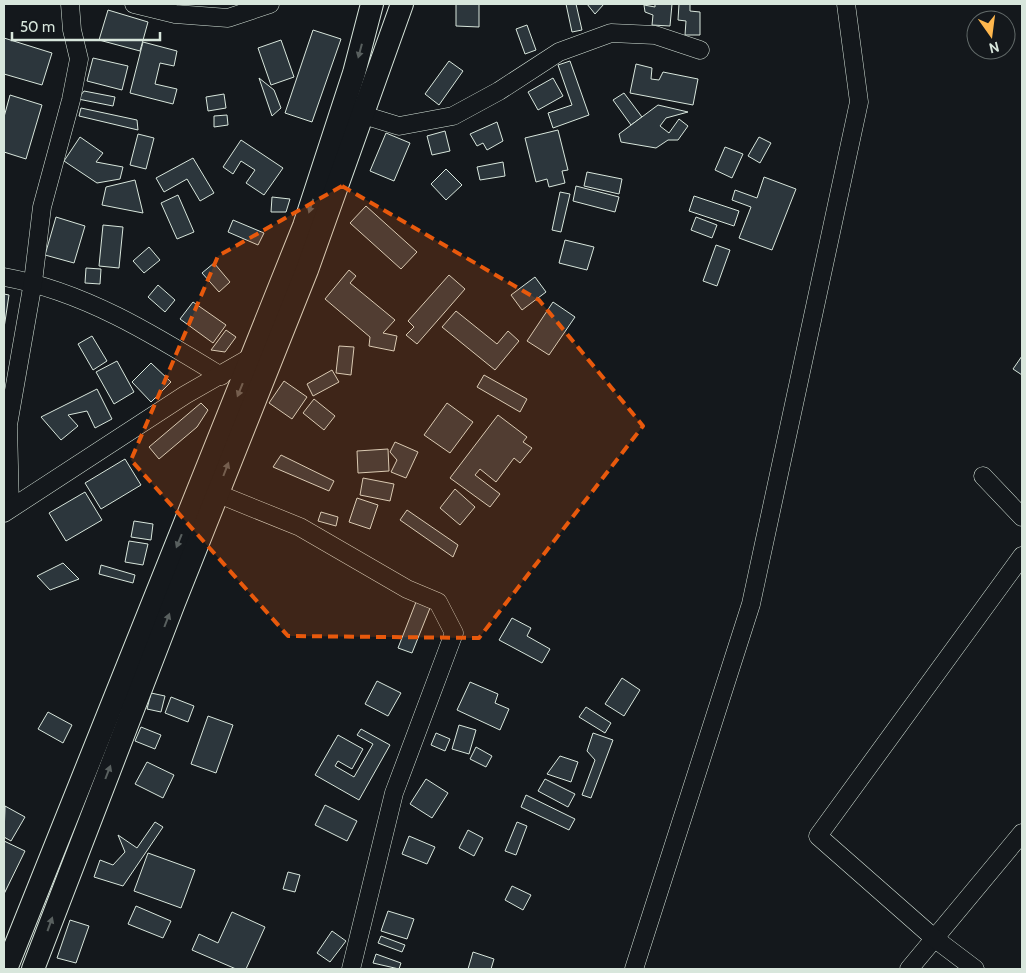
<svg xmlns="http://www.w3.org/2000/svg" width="1026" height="973" viewBox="0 0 1026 973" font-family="Cabin,sans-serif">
	<rect width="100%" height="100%" fill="#14181c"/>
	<g fill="#2c363c" stroke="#d8e6dc">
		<polygon points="456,4 479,4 479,27 456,26"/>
		<polygon points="566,4 576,4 582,30 572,32"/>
		<polygon points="587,4 604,4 595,14"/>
		<polygon points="655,4 672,4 670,26 652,25 653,15 645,12 644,5 655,7"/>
		<polygon points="679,4 690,4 690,11 700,12 700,35 685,35 686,21 678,20"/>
		<polygon points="108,10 148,22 140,51 99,40"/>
		<polygon points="527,25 536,50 525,54 516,29"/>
		<polygon points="313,30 341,39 312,122 285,113"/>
		<polygon points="4,38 52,53 42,85 4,74"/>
		<polygon points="281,40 294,77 271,85 258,48"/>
		<polygon points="143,42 177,51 174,66 160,63 155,84 177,89 173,104 130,93"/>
		<polygon points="93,58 128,66 122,90 87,81"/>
		<polygon points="449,61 463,71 439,105 425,94"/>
		<polygon points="570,61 589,115 553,128 548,113 572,105 558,65"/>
		<polygon points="636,64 652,68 651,79 659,80 663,72 698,79 693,105 630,93"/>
		<polygon points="259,78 274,90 281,108 272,116"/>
		<polygon points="553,78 563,96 538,110 528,92"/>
		<polygon points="84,91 115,97 113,106 78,99"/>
		<polygon points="624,93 642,117 631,125 613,100"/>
		<polygon points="224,94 226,108 208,111 206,97"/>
		<polygon points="10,95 42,105 26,159 4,152 4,117"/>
		<polygon points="658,105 688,112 666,118 660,126 669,133 679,119 688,126 678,140 668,140 656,148 621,142 619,134"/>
		<polygon points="81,108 137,120 138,130 79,116"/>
		<polygon points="227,115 228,125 214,127 214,116"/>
		<polygon points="497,122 503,141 487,150 483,143 477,146 470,134"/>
		<polygon points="558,130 568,170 562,171 565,183 549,187 547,179 536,182 525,138"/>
		<polygon points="445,131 450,151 432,155 427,136"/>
		<polygon points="386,133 410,143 394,181 370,171"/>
		<polygon points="138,134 154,138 146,169 130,165"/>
		<polygon points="80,137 103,153 96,162 123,167 120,179 97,183 64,161"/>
		<polygon points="759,137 771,143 760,163 748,156"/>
		<polygon points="241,140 283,168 264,195 246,183 255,170 241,161 233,174 223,167"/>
		<polygon points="725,147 743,154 732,178 715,170"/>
		<polygon points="193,158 214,193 200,201 187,179 164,192 156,178"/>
		<polygon points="503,162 505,176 480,180 477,167"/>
		<polygon points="446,169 462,185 446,200 431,184"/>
		<polygon points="587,172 622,179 619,194 584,186"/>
		<polygon points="764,177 796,189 772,250 739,238 751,207 732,200 735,190 757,198"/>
		<polygon points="135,180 143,213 102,205 106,187"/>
		<polygon points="576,186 619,197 615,212 573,201"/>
		<polygon points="560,192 570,194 561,232 552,230"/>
		<polygon points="178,195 194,232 177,239 161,203"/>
		<polygon points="694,196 739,211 734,226 689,211"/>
		<polygon points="272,197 290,199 286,212 271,212"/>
		<polygon points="366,206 417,252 401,269 350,223"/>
		<polygon points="56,217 85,226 74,263 45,255"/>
		<polygon points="696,217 717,225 712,238 691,230"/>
		<polygon points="233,220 264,233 258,245 228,232"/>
		<polygon points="103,225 123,227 119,268 99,266"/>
		<polygon points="565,240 594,247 587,270 559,263"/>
		<polygon points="716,245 730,250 717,286 703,281"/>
		<polygon points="149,247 160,260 144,273 133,261"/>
		<polygon points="214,263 230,282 219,292 202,273"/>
		<polygon points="86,268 101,269 100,284 85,283"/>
		<polygon points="349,270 356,276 350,283 395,320 383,333 397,336 394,351 369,346 370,337 325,299"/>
		<polygon points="449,275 465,289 417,344 406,335 414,327 408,321"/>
		<polygon points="535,277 546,292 522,310 511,295"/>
		<polygon points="158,285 175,300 165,312 148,297"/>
		<polygon points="4,294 9,295 4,328"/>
		<polygon points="193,302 226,325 213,343 180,319"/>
		<polygon points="553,302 575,317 549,355 527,341"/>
		<polygon points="456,311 497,344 508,331 519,341 495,370 442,327"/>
		<polygon points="226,330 236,337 225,352 211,350"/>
		<polygon points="92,336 107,361 93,370 78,344"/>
		<polygon points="339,346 354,347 351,375 336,373"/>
		<polygon points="1022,356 1022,375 1013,369"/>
		<polygon points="117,361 134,392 114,404 96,372"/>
		<polygon points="151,363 171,382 151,402 132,382"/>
		<polygon points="332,370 339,382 313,396 307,384"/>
		<polygon points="484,375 527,399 520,412 477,387"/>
		<polygon points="284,381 307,397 292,419 269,403"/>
		<polygon points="97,389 112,419 95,428 87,411 68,415 78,426 61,440 41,417"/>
		<polygon points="314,399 335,416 324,430 303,413"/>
		<polygon points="201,403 208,410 197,427 159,459 149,447"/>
		<polygon points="447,403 473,422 450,453 424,435"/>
		<polygon points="498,415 527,437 523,442 532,448 520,463 514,458 496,482 480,469 475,475 500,494 490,507 450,478"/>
		<polygon points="395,442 418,452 406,478 391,472 397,460 390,452"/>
		<polygon points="388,449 389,471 358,473 357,451"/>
		<polygon points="281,455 334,481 329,491 273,467"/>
		<polygon points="125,459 141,485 101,509 85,483"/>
		<polygon points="363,478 394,484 390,501 360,495"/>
		<polygon points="455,489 475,507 460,525 440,508"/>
		<polygon points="85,492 102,520 66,541 49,513"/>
		<polygon points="357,498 378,505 370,529 349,522"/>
		<polygon points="407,510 458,545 453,557 400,520"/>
		<polygon points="321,512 338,517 336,526 318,521"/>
		<polygon points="134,521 153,524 151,540 131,537"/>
		<polygon points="129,541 148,544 143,565 125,562"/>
		<polygon points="63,563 79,579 50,590 37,576"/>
		<polygon points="101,565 135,575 133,583 99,574"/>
		<polygon points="416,602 430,608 412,653 398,648"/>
		<polygon points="512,618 531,628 527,636 550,649 542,663 499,640"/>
		<polygon points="622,678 640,690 624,716 605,704"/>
		<polygon points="377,681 401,693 388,716 365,704"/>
		<polygon points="470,682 498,694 495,703 509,709 500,730 457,710"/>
		<polygon points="151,693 165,696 161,712 147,709"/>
		<polygon points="171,697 194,706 188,722 165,713"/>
		<polygon points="586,707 611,723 605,733 579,717"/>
		<polygon points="48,712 72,725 63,743 38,729"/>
		<polygon points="208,716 233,725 216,773 191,764"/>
		<polygon points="459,725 476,730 469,754 452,749"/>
		<polygon points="141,727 161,735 155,749 135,741"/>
		<polygon points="361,729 390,745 359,800 315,775 338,735 363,749 352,769 338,761 335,766 354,777 373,744 357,735"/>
		<polygon points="436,733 450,739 445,751 431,745"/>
		<polygon points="593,733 613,740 591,798 582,795 595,760 587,751"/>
		<polygon points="476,747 492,756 486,767 470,759"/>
		<polygon points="560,756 578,762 571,782 547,774"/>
		<polygon points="147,762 174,775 163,798 135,784"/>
		<polygon points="426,779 448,793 432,818 410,804"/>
		<polygon points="545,779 575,794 568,807 538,791"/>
		<polygon points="526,795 575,819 569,830 521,807"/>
		<polygon points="325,805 357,821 347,841 315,825"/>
		<polygon points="5,806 25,817 11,841 4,837"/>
		<polygon points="155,822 163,827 123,886 94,877 100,860 113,865 125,852 118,835 137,848"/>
		<polygon points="517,822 527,826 516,855 505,851"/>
		<polygon points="468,830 483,838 474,856 459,848"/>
		<polygon points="409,836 435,847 427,864 402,854"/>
		<polygon points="4,841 25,851 4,894"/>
		<polygon points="148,853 195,870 181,908 134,891"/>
		<polygon points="288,872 300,875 295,892 283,889"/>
		<polygon points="512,886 531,895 523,910 505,900"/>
		<polygon points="136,906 171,921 163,938 128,924"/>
		<polygon points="388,911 414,919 407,939 381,931"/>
		<polygon points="232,912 265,927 246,969 236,969 192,950 199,934 218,943"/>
		<polygon points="70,920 89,926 76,963 57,958"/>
		<polygon points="332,931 346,941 330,962 317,953"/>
		<polygon points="381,936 405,945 402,952 378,943"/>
		<polygon points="473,952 494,959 491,969 468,969"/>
		<polygon points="376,954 401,963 399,969 373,963"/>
	</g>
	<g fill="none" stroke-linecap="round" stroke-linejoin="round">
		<g stroke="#d8e6dc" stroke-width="19">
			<g id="minor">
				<polyline points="134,4 175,14 228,18 270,4"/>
				<polyline points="363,115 399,126 453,116 499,91 559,52 611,33 655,35 700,50"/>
				<path d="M4,277C83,291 153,334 221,376"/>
				<polyline points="983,476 1022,517"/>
				<polyline points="216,493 300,527 407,589 438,602 454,633 394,793 351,969"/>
				<polyline points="10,508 8,425 33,282 42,207 71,100 79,59 72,30 70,4"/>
				<polyline points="4,513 185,395 253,356"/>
				<polyline points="634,969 751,604 859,102 846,4"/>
				<polyline points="909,969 1022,833"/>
				<polyline points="975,969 934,938 818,836 1022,556"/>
			</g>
		</g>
		<g stroke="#d8e6dc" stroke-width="24">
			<g id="tertiary">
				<polyline points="6,969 304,226 354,73 372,4"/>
				<polyline points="33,969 174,603 307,270 402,4"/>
			</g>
		</g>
		<use href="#minor" stroke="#14181c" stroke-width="18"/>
		<use href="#tertiary" stroke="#14181c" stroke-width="22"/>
	</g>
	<defs><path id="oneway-solid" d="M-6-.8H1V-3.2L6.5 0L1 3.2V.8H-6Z" transform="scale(1.25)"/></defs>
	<g fill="#59605f">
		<use href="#oneway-solid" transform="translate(360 51) rotate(105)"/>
		<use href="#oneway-solid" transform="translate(311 206) rotate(108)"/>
		<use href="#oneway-solid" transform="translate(240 390) rotate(112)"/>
		<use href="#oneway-solid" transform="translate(226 469) rotate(-69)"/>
		<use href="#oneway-solid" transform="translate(179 541) rotate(112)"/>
		<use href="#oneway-solid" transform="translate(167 620) rotate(-69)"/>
		<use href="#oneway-solid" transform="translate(108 772) rotate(-69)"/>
		<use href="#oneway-solid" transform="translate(50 924) rotate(-70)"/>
	</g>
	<path fill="#e8590c" fill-opacity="0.2" stroke="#e8590c" stroke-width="4" stroke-dasharray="10 6" stroke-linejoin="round" d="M342,186L539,300L643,426L479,638L288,636L131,460L218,256Z"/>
	<rect width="1026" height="973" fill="none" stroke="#d8e6dc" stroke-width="10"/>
	<g transform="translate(991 35) rotate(166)"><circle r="24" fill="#14181c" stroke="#626a69"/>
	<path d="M0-4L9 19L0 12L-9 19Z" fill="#ffb74d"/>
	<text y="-8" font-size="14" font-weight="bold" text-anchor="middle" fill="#d8e6dc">N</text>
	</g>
	<path d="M12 32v8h148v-8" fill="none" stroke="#d8e6dc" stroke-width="2.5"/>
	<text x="20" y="32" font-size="15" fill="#d8e6dc" stroke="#14181c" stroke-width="4" paint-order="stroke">50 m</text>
</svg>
